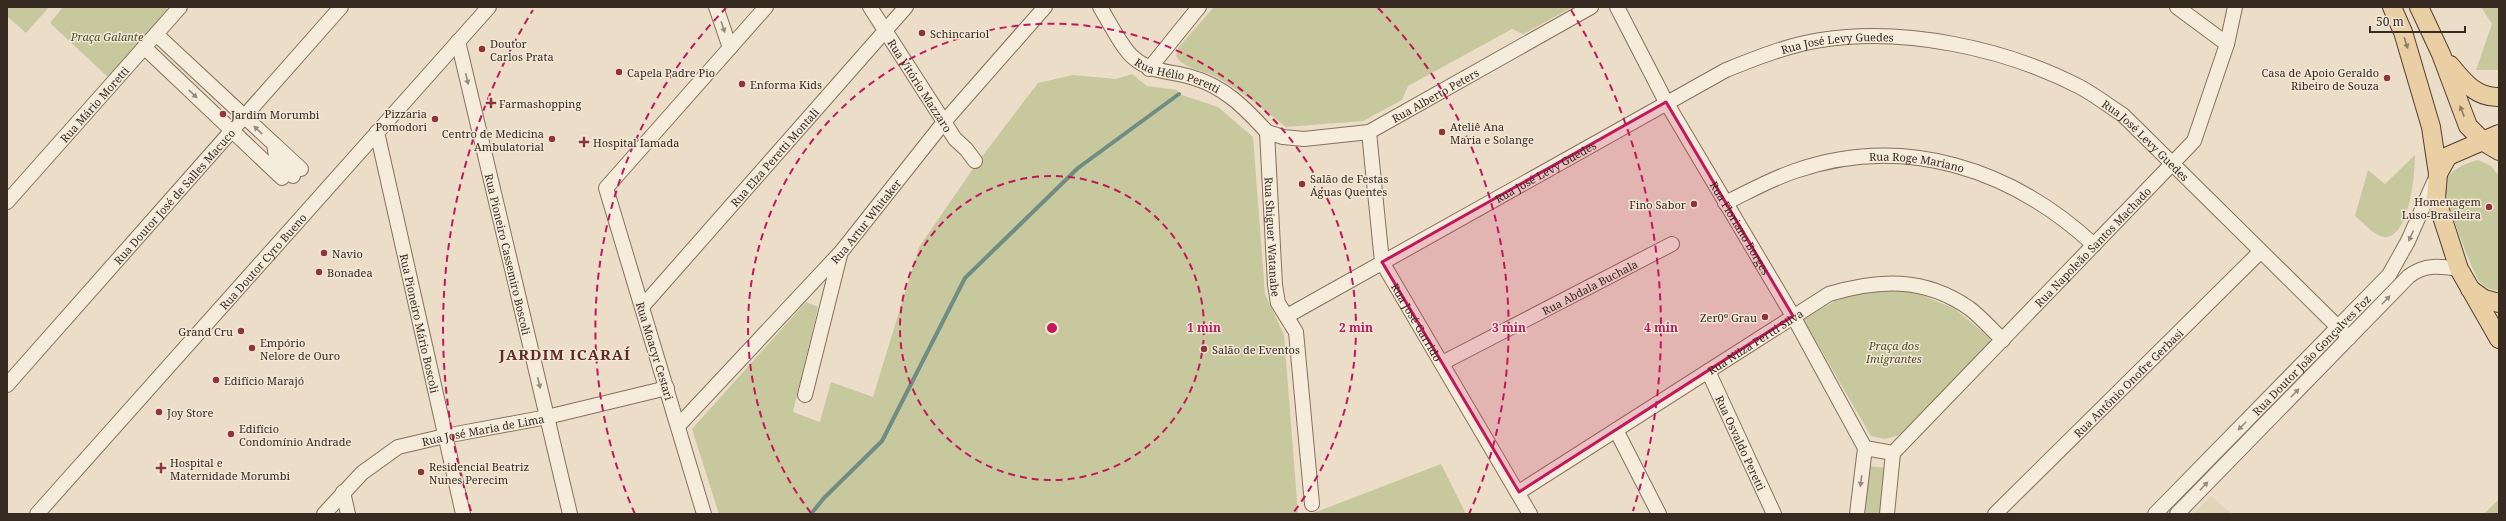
<svg xmlns="http://www.w3.org/2000/svg" width="2506" height="521" viewBox="0 0 2506 521" font-family="'Noto Serif',serif">
	<rect width="100%" height="100%" fill="#ebddc8"/>
	<polygon fill="#e0d5b6" points="2211,496 2232,514 2193,514"/>
	<g fill="#c7c89d">
		<polygon points="7,7 49,7 26,33 7,16"/>
		<polygon points="63,7 165,7 169,11 109,78 50,23"/>
		<path d="M1214,7H1573L1523,34L1512,29L1408,86L1402,100L1363,121L1286,127C1263,109 1241,91 1216,77C1203,70 1184,69 1176,56L1178,48Z"/>
		<polygon points="2481,7 2499,7 2499,70 2476,70 2492,24"/>
		<polygon points="1132,74 1147,86 1177,90 1179,94 1218,107 1253,137 1265,294 1284,335 1298,514 719,514 692,429 806,302 818,307 793,412 820,422 831,382 873,397 919,247 977,163 1038,83 1073,75 1116,79"/>
		<path d="M2415,155C2415,173 2410,237 2385,237C2375,237 2363,222 2355,216L2368,170L2385,184Z"/>
		<path d="M2478,160L2491,166L2499,176V291C2492,290 2485,288 2480,282C2474,277 2445,198 2445,190C2444,171 2464,164 2478,160Z"/>
		<polygon points="1893,283 1955,309 1990,338 1989,345 1899,435 1885,439 1871,436 1803,319 1835,301"/>
		<polygon points="1441,464 1466,514 1311,514"/>
		<polygon points="1869,466 1885,468 1880,514 1864,514"/>
		<polygon points="2499,499 2499,514 2484,514"/>
	</g>
	<g fill="none" stroke-linecap="round" stroke-linejoin="round">
		<polyline stroke="#708d83" stroke-width="4" points="811,514 824,498 882,441 965,278 1078,168 1179,94"/>
		<g stroke="#85705f" stroke-width="16">
			<g id="minor">
				<polyline points="716,7 730,48"/>
				<path id="s1" d="M870,7L955,139L966,149L975,161"/>
				<path id="s2" d="M1100,7C1108,20 1123,50 1134,58C1151,73 1171,71 1191,77C1224,86 1245,108 1267,132"/>
				<path id="s3" d="M1617,7L1666,102L1793,316L1865,448"/>
				<polyline points="2177,7 2227,44"/>
				<polyline points="156,34 274,144 277,162 293,176"/>
				<path id="s4" d="M458,41L570,514"/>
				<polyline points="144,47 282,178"/>
				<polyline points="1149,69 1199,7"/>
				<path id="s5" d="M377,132L463,514"/>
				<path id="s6" d="M1267,132L1275,285L1278,303L1296,332L1312,504"/>
				<path id="s7" d="M1267,132L1283,137L1304,139L1369,132L1591,7"/>
				<path id="s8" d="M1369,132L1382,262L1530,514"/>
				<polyline points="274,144 301,169"/>
				<path id="s9" d="M7,202L180,7"/>
				<path id="s10" d="M1725,203C1748,192 1771,179 1795,171C1904,133 2012,169 2094,245"/>
				<path id="s11" d="M642,307L906,7"/>
				<path id="s12" d="M1287,316L1726,70C1756,58 1788,45 1821,40C1904,27 2005,48 2080,87C2095,95 2109,106 2123,115L2349,338"/>
				<path id="s13" d="M1442,363L1672,244"/>
				<path id="s14" d="M1708,371L1774,514"/>
				<path id="s15" d="M7,385L341,7"/>
				<polyline points="805,395 840,255"/>
				<path id="s16" d="M678,426L841,252L944,122L1045,7"/>
				<polyline points="1616,430 1659,514"/>
				<polyline points="1865,448 1893,453"/>
				<path id="s17" d="M1893,453L2194,141L2227,44L2235,7"/>
				<polyline points="343,492 348,514"/>
				<path id="s18" d="M1519,492L1829,294C1879,279 1924,277 1969,308C1981,317 1992,330 2003,340"/>
				<path id="s19" d="M37,514L489,7"/>
				<path id="s20" d="M324,514L362,473L398,447L445,436L547,417L667,388"/>
				<polyline points="704,514 606,188 766,7"/>
				<polyline points="1857,514 1865,448"/>
				<polyline points="1887,514 1893,453"/>
				<path id="s21" d="M1995,514L2260,252"/>
				<path id="s22" d="M2155,514L2389,275L2408,241L2434,182"/>
				<path d="M2177,514L2409,276C2425,264 2440,266 2459,269"/>
			</g>
		</g>
		<g stroke="#543f32" stroke-width="20">
			<g id="major">
				<polyline points="2392,7 2403,32 2431,127 2438,174 2436,198 2459,269 2499,339"/>
				<polyline points="2419,7 2441,54 2468,126 2484,142 2499,151"/>
				<path d="M2450,65C2463,81 2476,98 2499,97"/>
				<polyline points="2438,174 2448,156 2499,134"/>
				<polyline points="2470,289 2484,299 2499,303"/>
			</g>
		</g>
		<use href="#minor" stroke="#f6ecdb" stroke-width="14"/>
		<use href="#major" stroke="#eacea4" stroke-width="18"/>
	</g>
	<defs><path id="oneway-solid" d="M-6-.8H1V-3.2L6.5 0L1 3.2V.8H-6Z"/></defs>
	<g fill="#968b7e">
		<use href="#oneway-solid" transform="translate(723 27) rotate(71)"/>
		<use href="#oneway-solid" transform="translate(467 79) rotate(77)"/>
		<use href="#oneway-solid" transform="translate(193 94) rotate(44)"/>
		<use href="#oneway-solid" transform="translate(258 130) rotate(-137)"/>
		<use href="#oneway-solid" transform="translate(2411 236) rotate(114)"/>
		<use href="#oneway-solid" transform="translate(2386 300) rotate(-46)"/>
		<use href="#oneway-solid" transform="translate(539 383) rotate(77)"/>
		<use href="#oneway-solid" transform="translate(2295 393) rotate(-46)"/>
		<use href="#oneway-solid" transform="translate(2242 426) rotate(135)"/>
		<use href="#oneway-solid" transform="translate(1861 481) rotate(97)"/>
		<use href="#oneway-solid" transform="translate(2204 486) rotate(-46)"/>
	</g>
	<g fill="#907c62">
		<use href="#oneway-solid" transform="translate(2406 43) rotate(72)"/>
		<use href="#oneway-solid" transform="translate(2462 111) rotate(-111)"/>
	</g>
	<path fill="#c2185b" fill-opacity="0.2" stroke="#c2185b" stroke-width="3" stroke-linejoin="round" d="M1666,102L1793,316L1519,492L1382,262Z"/>
	<g fill="none" stroke="#c2185b" stroke-width="2" stroke-dasharray="7 5">
		<circle cx="1052" cy="328" r="152"/>
		<path d="M811 513A304 304 0 1 1 1293 513"/>
		<path d="M635 514A457 457 0 0 1 726 8M1378 8A457 457 0 0 1 1469 514"/>
		<path d="M471 511A609 609 0 0 1 533 10M1571 10A609 609 0 0 1 1633 511"/>
	</g>
	<g fill="#8f343d" stroke="#f3e8d7" stroke-width="1.5">
		<circle cx="922" cy="33" r="4"/>
		<circle cx="482" cy="49" r="4"/>
		<circle cx="619" cy="72" r="4"/>
		<circle cx="2387" cy="78" r="4"/>
		<circle cx="742" cy="84" r="4"/>
		<path d="M489 97h4v4h4v4h-4v4h-4v-4h-4v-4h4z"/>
		<circle cx="223" cy="114" r="4"/>
		<circle cx="435" cy="119" r="4"/>
		<circle cx="1442" cy="132" r="4"/>
		<circle cx="552" cy="139" r="4"/>
		<path d="M582 136h4v4h4v4h-4v4h-4v-4h-4v-4h4z"/>
		<circle cx="1302" cy="184" r="4"/>
		<circle cx="1694" cy="204" r="4"/>
		<circle cx="2489" cy="207" r="4"/>
		<circle cx="324" cy="253" r="4"/>
		<circle cx="319" cy="272" r="4"/>
		<circle cx="1765" cy="317" r="4"/>
		<circle cx="241" cy="331" r="4"/>
		<circle cx="252" cy="348" r="4"/>
		<circle cx="1204" cy="349" r="4"/>
		<circle cx="216" cy="380" r="4"/>
		<circle cx="159" cy="412" r="4"/>
		<circle cx="231" cy="434" r="4"/>
		<path d="M159 462h4v4h4v4h-4v4h-4v-4h-4v-4h4z"/>
		<circle cx="421" cy="472" r="4"/>
	</g>
	<g text-anchor="middle" dominant-baseline="central" stroke-width="3" stroke-linejoin="round" paint-order="stroke">
		<g font-size="11" fill="#372a21" stroke="#f3e8d7" text-anchor="start">
			<text x="930" y="33">Schincariol</text>
			<text x="490" y="43">Doutor<tspan x="490" dy="13">Carlos Prata</tspan></text>
			<text x="627" y="72">Capela Padre Pio</text>
			<text x="2379" y="72" text-anchor="end">Casa de Apoio Geraldo<tspan x="2379" dy="13">Ribeiro de Souza</tspan></text>
			<text x="750" y="84">Enforma Kids</text>
			<text x="499" y="103">Farmashopping</text>
			<text x="427" y="113" text-anchor="end">Pizzaria<tspan x="427" dy="13">Pomodori</tspan></text>
			<text x="231" y="114">Jardim Morumbi</text>
			<text x="1450" y="126">Ateliê Ana<tspan x="1450" dy="13">Maria e Solange</tspan></text>
			<text x="544" y="133" text-anchor="end">Centro de Medicina<tspan x="544" dy="13">Ambulatorial</tspan></text>
			<text x="593" y="142">Hospital Iamada</text>
			<text x="1310" y="178">Salão de Festas<tspan x="1310" dy="13">Águas Quentes</tspan></text>
			<text x="2481" y="201" text-anchor="end">Homenagem<tspan x="2481" dy="13">Luso-Brasileira</tspan></text>
			<text x="1686" y="204" text-anchor="end">Fino Sabor</text>
			<text x="332" y="253">Navio</text>
			<text x="327" y="272">Bonadea</text>
			<text x="1757" y="317" text-anchor="end">Zer0º Grau</text>
			<text x="233" y="331" text-anchor="end">Grand Cru</text>
			<text x="260" y="342">Empório<tspan x="260" dy="13">Nelore de Ouro</tspan></text>
			<text x="1212" y="349">Salão de Eventos</text>
			<text x="224" y="380">Edifício Marajó</text>
			<text x="167" y="412">Joy Store</text>
			<text x="239" y="428">Edifício<tspan x="239" dy="13">Condomínio Andrade</tspan></text>
			<text x="170" y="462">Hospital e<tspan x="170" dy="13">Maternidade Morumbi</tspan></text>
			<text x="429" y="466">Residencial Beatriz<tspan x="429" dy="13">Nunes Perecim</tspan></text>
		</g>
		<g font-size="11" font-style="italic" fill="#4b5129" stroke="#f3e8d7">
			<text x="107" y="36">Praça Galante</text>
			<text x="1894" y="345">Praça dos<tspan x="1894" dy="13">Imigrantes</tspan></text>
		</g>
		<g font-size="11" fill="#372a21" stroke="#f3e8d7">
			<text stroke="none"><textPath href="#s12" startOffset="619">Rua José Levy Guedes</textPath></text>
			<text stroke="none"><textPath href="#s2" startOffset="109">Rua Hélio Peretti</textPath></text>
			<text stroke="none"><textPath href="#s1" startOffset="93">Rua Vitório Mazzaro</textPath></text>
			<text stroke="none"><textPath href="#s7" startOffset="179">Rua Alberto Peters</textPath></text>
			<text stroke="none"><textPath href="#s9" startOffset="131">Rua Mário Moretti</textPath></text>
			<text stroke="none"><textPath href="#s12" startOffset="955">Rua José Levy Guedes</textPath></text>
			<text stroke="none"><textPath href="#s11" startOffset="200">Rua Elza Peretti Montali</textPath></text>
			<text stroke="none"><textPath href="#s10" startOffset="201">Rua Roge Mariano</textPath></text>
			<text stroke="none"><textPath href="#s12" startOffset="296">Rua José Levy Guedes</textPath></text>
			<text stroke="none"><textPath href="#s15" startOffset="252">Rua Doutor José de Salles Macuco</textPath></text>
			<text stroke="none"><textPath href="#s16" startOffset="278">Rua Artur Whitaker</textPath></text>
			<text stroke="none"><textPath href="#s3" startOffset="253">Rua Floriano Borges</textPath></text>
			<text stroke="none"><textPath href="#s6" startOffset="105">Rua Shiguer Watanabe</textPath></text>
			<text stroke="none"><textPath href="#s17" startOffset="287">Rua Napoleão Santos Machado</textPath></text>
			<text stroke="none"><textPath href="#s4" startOffset="219">Rua Pioneiro Cassemiro Boscoli</textPath></text>
			<text stroke="none"><textPath href="#s19" startOffset="339">Rua Doutor Cyro Bueno</textPath></text>
			<text stroke="none"><textPath href="#s13" startOffset="166">Rua Abdala Buchala</textPath></text>
			<text stroke="none"><textPath href="#s8" startOffset="200">Rua José Garrido</textPath></text>
			<text stroke="none"><textPath href="#s5" startOffset="196">Rua Pioneiro Mário Boscoli</textPath></text>
			<text stroke="none"><textPath href="#s18" startOffset="280">Rua Nilza Pertti Silva</textPath></text>
			<text transform="translate(655 351) rotate(73)">Rua Moacyr Cestari</text>
			<text stroke="none"><textPath href="#s22" startOffset="223">Rua Doutor João Gonçalves Foz</textPath></text>
			<text stroke="none"><textPath href="#s21" startOffset="187">Rua Antônio Onofre Gerbasi</textPath></text>
			<text stroke="none"><textPath href="#s20" startOffset="187">Rua José Maria de Lima</textPath></text>
			<text stroke="none"><textPath href="#s14" startOffset="79">Rua Osvaldo Peretti</textPath></text>
		</g>
		<g font-size="15" font-weight="bold" letter-spacing="1" fill="#602b24" stroke="#f3e8d7">
			<text x="565" y="354">JARDIM ICARAÍ</text>
		</g>
	</g>
	<circle cx="1052" cy="328" r="6" fill="#c2185b" stroke="#f3e8d7" stroke-width="2"/>
	<g font-size="12" text-anchor="middle" font-weight="bold" fill="#c2185b" stroke="#f3e8d7" stroke-width="3" stroke-linejoin="round" paint-order="stroke">
		<text x="1204" y="332">1 min</text>
		<text x="1356" y="332">2 min</text>
		<text x="1509" y="332">3 min</text>
		<text x="1661" y="332">4 min</text>
	</g>
	<rect width="2506" height="521" fill="none" stroke="#372a21" stroke-width="16"/>
	<path d="M2370 26v6h95v-6" fill="none" stroke="#372a21" stroke-width="2"/>
	<text x="2376" y="26" font-size="12" fill="#372a21" stroke="#f3e8d7" stroke-width="3" paint-order="stroke">50 m</text>
</svg>
